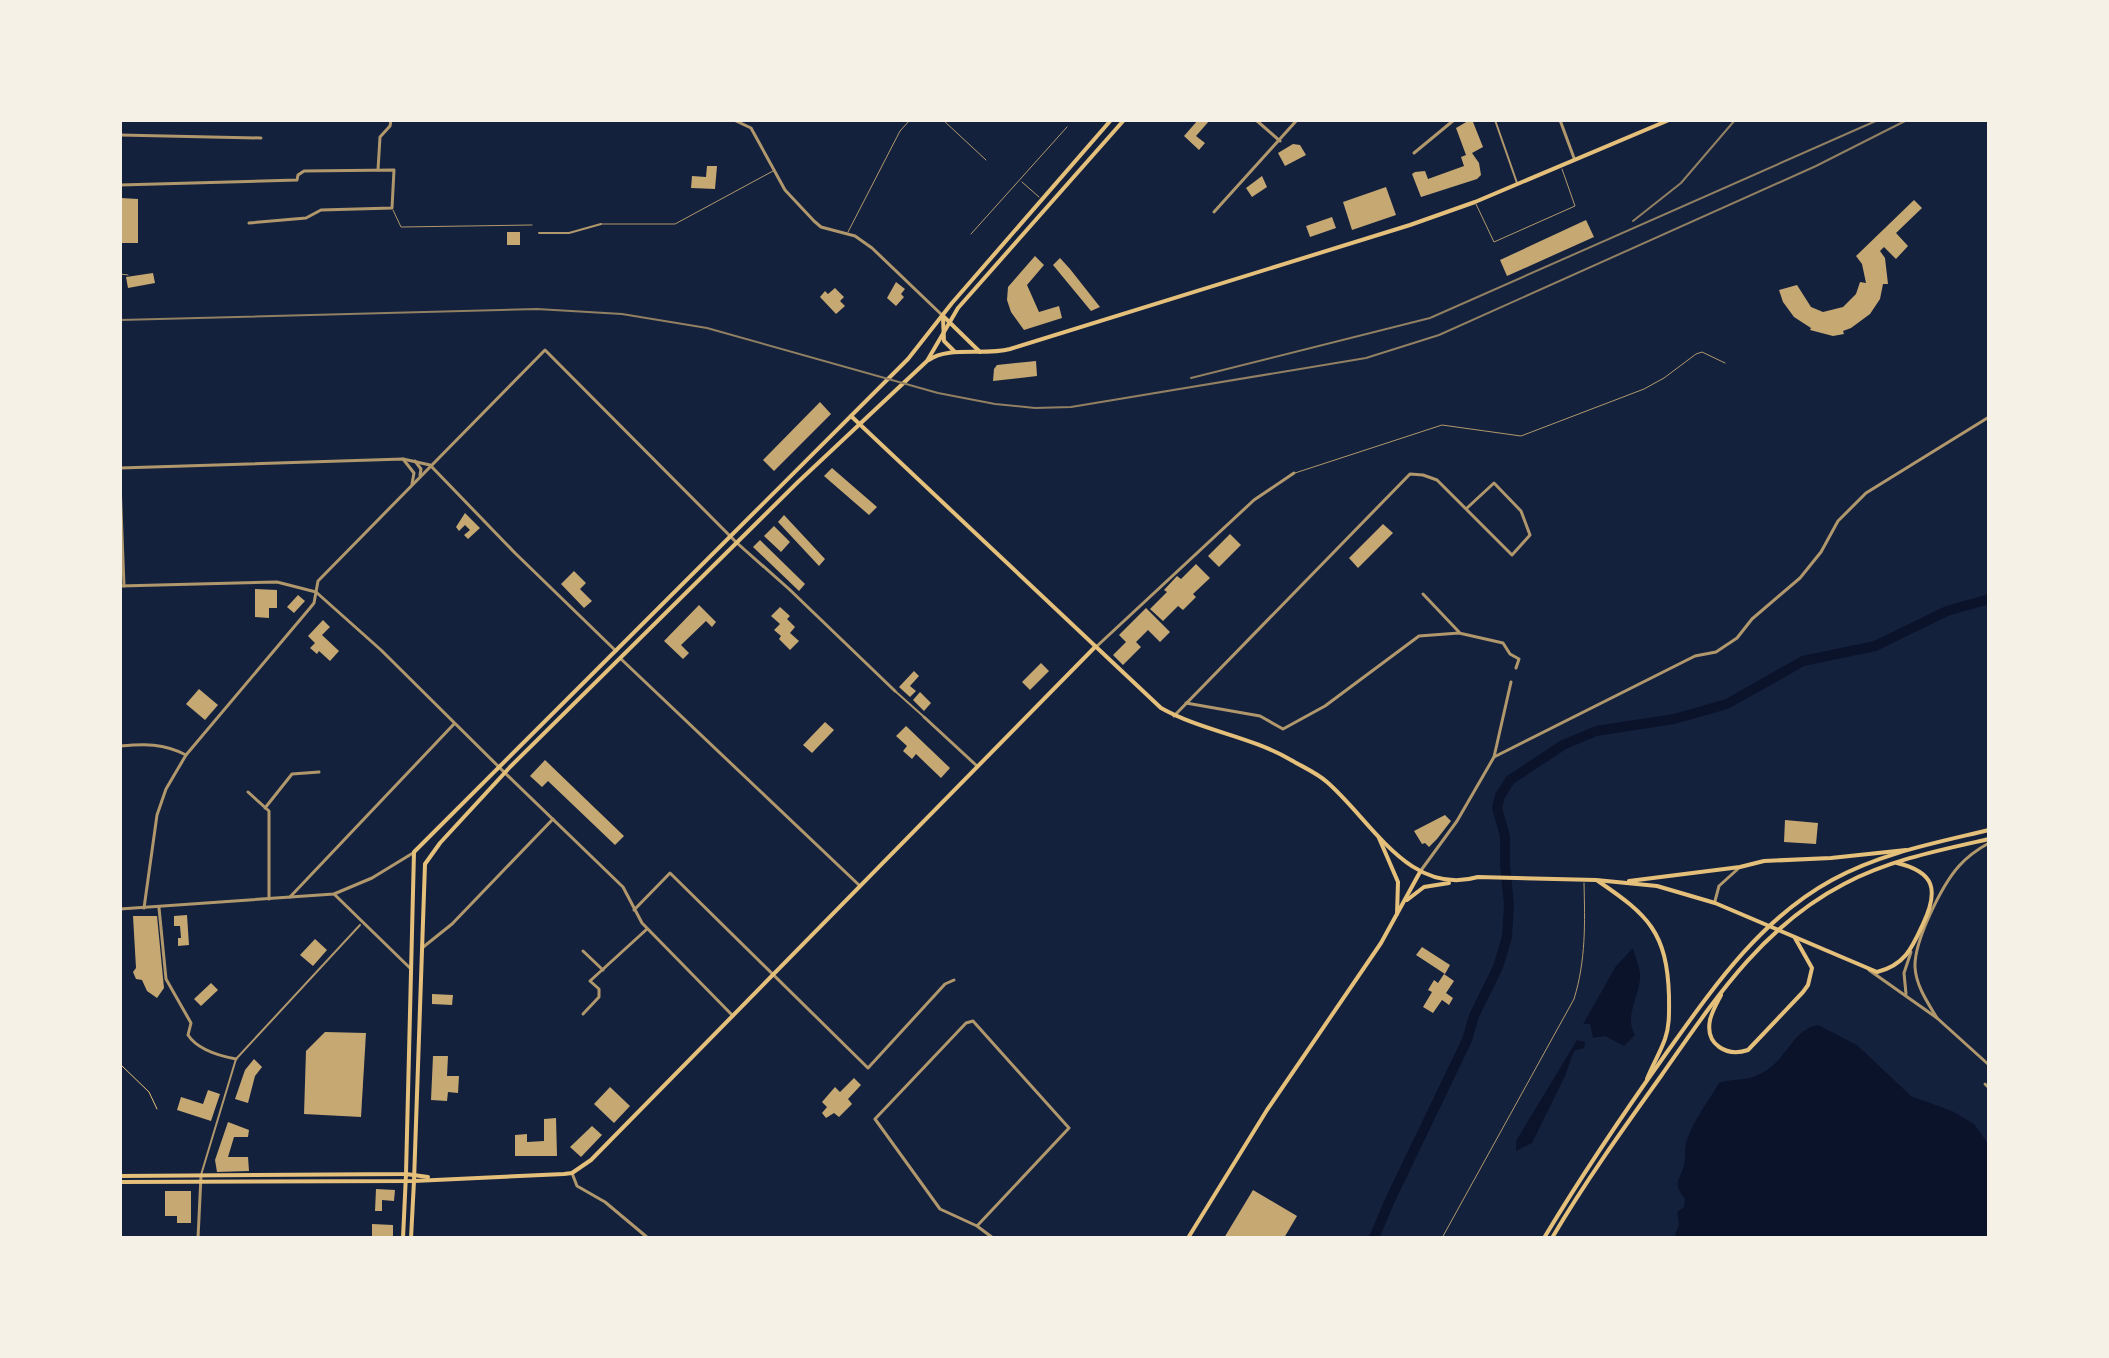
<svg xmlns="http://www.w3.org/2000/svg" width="2109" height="1358" viewBox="0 0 2109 1358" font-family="'DM Sans',sans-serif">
	<rect width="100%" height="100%" fill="#14213d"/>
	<g fill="#0b132b">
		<path d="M1633,948C1635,956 1639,965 1640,973C1642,993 1623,1015 1635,1035L1624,1046L1605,1036L1593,1038L1590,1024H1583L1616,966Z"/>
		<path d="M1818,1025L1857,1045L1911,1096L1952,1111L1974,1124L1989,1145V1238H1674L1679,1224L1677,1212L1684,1207L1685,1199C1672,1182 1679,1183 1684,1165C1686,1157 1684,1148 1687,1140C1694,1119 1708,1102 1719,1083C1737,1077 1747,1083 1767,1070C1787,1057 1794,1029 1818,1025Z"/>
		<polygon points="1577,1040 1585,1042 1584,1048 1574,1051 1565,1076 1532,1143 1516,1151 1516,1141"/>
	</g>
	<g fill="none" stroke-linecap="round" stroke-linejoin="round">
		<polyline stroke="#0b132b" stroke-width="10" points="1374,1238 1390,1200 1467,1040 1474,1016 1498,967 1507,937 1509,905 1505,865 1505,836 1497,808 1500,796 1510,780 1563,745 1596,731 1674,719 1727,704 1803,661 1875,646 1947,611 1989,599"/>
	</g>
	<g fill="#c6a872">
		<polygon points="1198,120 1210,120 1196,136 1205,143 1199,150 1184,136"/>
		<polygon points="1468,121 1473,122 1483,147 1472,153 1479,163 1481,175 1477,179 1421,197 1412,174 1415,172 1425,171 1428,179 1464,166 1461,157 1466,155 1456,128"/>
		<polygon points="1293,144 1300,145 1306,155 1285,166 1278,153"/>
		<polygon points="707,166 717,166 715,189 691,188 692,176 706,177"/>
		<polygon points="1262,176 1267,187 1252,197 1246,188"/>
		<polygon points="1386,187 1396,215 1352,230 1343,202"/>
		<polygon points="121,198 138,199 138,243 121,243"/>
		<polygon points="1914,200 1922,208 1896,233 1908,246 1896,259 1884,247 1880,251 1885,258 1888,284 1883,284 1880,299 1870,314 1851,328 1843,331 1844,334 1833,336 1810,330 1811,328 1794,317 1783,302 1779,290 1797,285 1811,307 1823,312 1843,307 1856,294 1860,282 1866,283 1862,264 1856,256"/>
		<polygon points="1332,217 1336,228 1310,237 1306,226"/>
		<polygon points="1586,220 1594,237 1507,276 1500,260"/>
		<rect x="507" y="232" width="13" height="13"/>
		<polygon points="1035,256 1044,265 1027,285 1039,312 1059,306 1062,318 1024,330 1011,312 1007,300 1008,287"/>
		<polygon points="1060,258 1070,269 1100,307 1091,311 1053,265"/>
		<polygon points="153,273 155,283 128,288 126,277"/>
		<polygon points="896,282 905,289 901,294 904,297 896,306 887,298"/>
		<polygon points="835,288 844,297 840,301 845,306 836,314 820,297 825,291 828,294"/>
		<polygon points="1036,361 1037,376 993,381 994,369 997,365"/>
		<polygon points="820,402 831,414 774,471 763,460"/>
		<polygon points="832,468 877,507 869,515 824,476"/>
		<polygon points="465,513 480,528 468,539 464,535 470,530 465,525 459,531 456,527"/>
		<polygon points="784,515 825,559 819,566 778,522"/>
		<polygon points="1383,524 1393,533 1358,568 1349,558"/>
		<polygon points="774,526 790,542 781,552 764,536"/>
		<polygon points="1230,534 1241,545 1219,567 1208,556"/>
		<polygon points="760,540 805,584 799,591 753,547"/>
		<polygon points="1196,564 1210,578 1193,594 1196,597 1183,610 1178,606 1163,621 1150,609 1167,592 1164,590 1177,576 1181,579"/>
		<polygon points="574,571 586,583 580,589 592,601 584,608 561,584"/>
		<polygon points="255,589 277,590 277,608 269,608 269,618 255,617"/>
		<polygon points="298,595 305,601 294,613 287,607"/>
		<polygon points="699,605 716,622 712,627 706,621 681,645 689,653 683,659 664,641"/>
		<polygon points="780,607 790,616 787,619 795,627 790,633 799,641 790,650 779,639 781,636 774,630 780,624 771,616"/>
		<polygon points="1146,608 1170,632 1160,642 1148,630 1136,642 1141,647 1123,665 1113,655 1126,642 1119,635"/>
		<polygon points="323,620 330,627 322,635 339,651 330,661 319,651 317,654 310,648 315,643 308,636"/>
		<polygon points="1041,663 1049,671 1030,690 1022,682"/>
		<polygon points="914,671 919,676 910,686 916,691 910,697 899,687"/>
		<polygon points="199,689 218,705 205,720 186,704"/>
		<polygon points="920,692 931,703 924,711 913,700"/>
		<polygon points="825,722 834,730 812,753 803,745"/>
		<polygon points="906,726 950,768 941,778 916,754 912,759 903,751 907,746 896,736"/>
		<polygon points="545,760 624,836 615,845 548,781 542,787 530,776"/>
		<polygon points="1445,815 1451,821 1437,839 1429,847 1425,843 1422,844 1414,831"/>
		<polygon points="1785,820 1818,823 1816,844 1784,842"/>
		<polygon points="187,915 189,945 178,946 178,938 181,938 180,926 174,926 174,916"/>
		<polygon points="133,916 157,916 164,988 157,998 147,991 142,980 136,979 133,972 136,968"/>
		<polygon points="315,939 327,950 313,966 300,955"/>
		<polygon points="1422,947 1450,965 1445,974 1416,955"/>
		<polygon points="1444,974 1454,981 1446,993 1453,998 1449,1005 1442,1000 1433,1013 1423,1007 1432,992 1428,990 1434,980 1438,983"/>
		<polygon points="211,983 218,990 201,1006 194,999"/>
		<polygon points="432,994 453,995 452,1005 432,1004"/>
		<polygon points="325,1032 366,1033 361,1117 304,1114 306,1051"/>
		<polygon points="433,1056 448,1056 447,1076 459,1076 458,1093 448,1092 447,1101 431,1100"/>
		<polygon points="254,1059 262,1067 255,1076 248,1103 235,1099 245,1070"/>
		<polygon points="854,1078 861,1085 848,1099 852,1104 839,1117 834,1113 826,1118 822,1113 827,1107 822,1102 835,1087 840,1092"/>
		<polygon points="610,1087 630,1106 614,1123 594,1104"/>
		<polygon points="208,1090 220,1094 211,1121 177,1110 181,1097 203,1104"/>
		<polygon points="556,1118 557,1156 515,1156 515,1135 527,1134 527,1142 544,1141 544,1119"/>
		<polygon points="228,1122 249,1130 248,1137 234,1137 228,1157 248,1157 249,1171 217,1172 215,1160"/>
		<polygon points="592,1126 602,1135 581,1157 570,1147"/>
		<polygon points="376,1189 395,1190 394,1201 382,1200 382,1211 375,1211"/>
		<polygon points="1253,1190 1297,1216 1284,1238 1224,1238"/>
		<polygon points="165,1191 191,1191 191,1223 177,1223 177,1216 165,1216"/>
		<polygon points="372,1224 393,1225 393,1238 372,1238"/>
	</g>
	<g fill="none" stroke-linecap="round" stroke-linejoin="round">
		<polyline stroke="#e5c07b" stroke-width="1" points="120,1064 149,1092 157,1109"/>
		<g stroke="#b1986c" stroke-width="1">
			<polyline points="943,120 986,160"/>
			<polyline points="1022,182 1039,197"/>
			<polyline points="1476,204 1494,242 1575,206 1562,169"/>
			<polyline points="393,210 401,227 532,225"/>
			<polyline points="601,224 675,224 773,171"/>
			<polyline points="848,232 900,131 910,120"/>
			<polyline points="971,234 1067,127"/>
			<polyline points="120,274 128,275"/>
			<polyline points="1295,473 1442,425 1521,436 1644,389 1664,378 1696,354 1702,352 1725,363"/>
			<path d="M1442,1238L1574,999C1586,960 1585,923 1584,883"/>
		</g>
		<g stroke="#b1986c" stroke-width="2">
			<polyline points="1495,120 1517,183"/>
			<polyline points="539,233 569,233 601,224"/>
			<polyline points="895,691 923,716"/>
			<polyline points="201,1175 236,1059 360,925"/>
		</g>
		<g stroke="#b1986c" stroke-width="3">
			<polyline points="543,120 674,120"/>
			<polyline points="734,120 751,128 785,190 814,221 821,227 855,236 872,248 943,316"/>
			<polyline points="1256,120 1280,141"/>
			<polyline points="1560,120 1574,158"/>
			<polyline points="120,135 261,138"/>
			<polyline points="1414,153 1454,120"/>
			<polyline points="378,170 380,137 390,126 391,120"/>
			<polyline points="120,185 297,180 298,175 304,171 394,170 392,208 321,210 306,218 249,223"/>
			<polyline points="1214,212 1297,120"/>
			<polyline points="403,459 414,473 412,484"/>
			<polyline points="415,461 421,469 420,475"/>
			<polyline points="120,468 403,459 430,465 515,553 616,651"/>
			<polyline points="737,543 789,589 895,691"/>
			<polyline points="1423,594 1459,632"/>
			<polyline points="1096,647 1254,500 1294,473"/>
			<polyline points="621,659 859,885"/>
			<polyline points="1186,703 1260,716 1283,729 1325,706 1419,636 1459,633 1503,643 1510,654 1519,659 1516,668"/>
			<polyline points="1174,716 1410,474 1423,475 1437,480 1512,555 1530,535 1521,511 1494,483 1467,508"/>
			<polyline points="924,717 977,766"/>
			<path d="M120,746C145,744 163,743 186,755"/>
			<polyline points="1494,757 1695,656 1716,652 1737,638 1752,619 1800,578 1821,552 1838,521 1866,493 1989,417"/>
			<polyline points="505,773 623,887 642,923 733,1016"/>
			<polyline points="248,792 269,811 269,899"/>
			<polyline points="265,808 292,774 319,772"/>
			<polyline points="1422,869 1457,821 1494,757 1511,682"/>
			<path d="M159,908L166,979L191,1023L188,1035C197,1049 220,1056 236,1059"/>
			<polyline points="634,910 670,873 868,1068 945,984 954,980"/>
			<polyline points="422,948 452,924 553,819"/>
			<polyline points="583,951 603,970"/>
			<polyline points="583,1014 599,997 599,989 590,981 647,929"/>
			<polyline points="1985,1084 1989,1088"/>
			<polyline points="572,1173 577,1186 605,1202 648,1238"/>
			<polyline points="977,1226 1069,1128 973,1021 966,1023 875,1119 940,1209 977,1226 993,1238"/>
		</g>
		<g stroke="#b1986c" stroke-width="3">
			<polyline points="120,483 124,586"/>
			<polyline points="120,586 277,582 316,592 381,650 505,773"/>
			<polyline points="334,894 411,969"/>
			<polyline points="290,897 454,724"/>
			<polyline points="1715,901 1719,886 1740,867"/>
			<polyline points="144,908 157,815 166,789 186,755 310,608 314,603 318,581 545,350 737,543"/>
			<polyline points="120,909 334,894 372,878 413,853"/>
			<polyline points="1869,970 1937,1018 1989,1065"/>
			<polyline points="1906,994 1904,973 1911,952"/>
			<path d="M1937,1018C1928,1003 1916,986 1915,967C1914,941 1942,885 1959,866C1968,856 1978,849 1989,843"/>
			<polyline points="198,1238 201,1176"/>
		</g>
		<g stroke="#e5c07b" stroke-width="4">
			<polyline points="943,316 980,352"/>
			<polyline points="943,318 944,341 955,352"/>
			<path d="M929,360C948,346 985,356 1010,349L1410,225L1475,202L1669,120"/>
			<path d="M851,416L1161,708C1202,731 1250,736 1291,760C1303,767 1317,773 1327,782C1372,821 1409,897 1478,877L1596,880L1657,886L1715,903L1877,972C1905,965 1912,948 1923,924C1939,890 1935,872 1897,863"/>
			<polyline points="1379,838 1398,882 1397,914"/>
			<path d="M1598,881C1648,915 1667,932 1669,996C1669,1010 1670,1025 1665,1039C1660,1053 1652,1066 1647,1079"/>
			<polyline points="1629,881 1740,867 1764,861 1831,858 1906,850"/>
			<polyline points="1407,900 1424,887 1449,883"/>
			<path d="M1721,995C1717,1003 1712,1011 1710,1020C1705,1045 1727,1057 1748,1050L1803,992L1808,985L1812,968L1795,938"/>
			<polyline points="403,1238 406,1174 428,1177"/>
			<polyline points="411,1238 414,1181 564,1174 572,1173 591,1160 1095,647"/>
			<polyline points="1188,1238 1267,1110 1381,943 1420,872"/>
		</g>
		<g stroke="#e5c07b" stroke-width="4">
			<polyline points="120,1176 406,1174 414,852 908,359 952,303 1111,120"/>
			<polyline points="120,1182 414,1181 425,864 440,843 510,767 798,482 927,361 958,308 1124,120"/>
			<path d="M1544,1238C1582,1175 1623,1114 1665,1055C1713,988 1759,920 1832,880C1881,853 1935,843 1989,830"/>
			<path d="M1552,1238C1585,1182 1623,1129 1661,1076C1713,1002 1761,927 1844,884C1889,860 1940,850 1989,839"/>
		</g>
		<g stroke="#918062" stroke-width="2">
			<polyline points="1633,221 1681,183 1735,120"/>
			<polyline points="120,320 537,309 622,314 707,328 938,393 995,404 1035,408 1071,407 1366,358 1439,335 1816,166 1907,120"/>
			<polyline points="1191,378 1430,318 1878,120"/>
		</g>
	</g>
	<rect width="2109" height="1358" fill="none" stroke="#f6f1e7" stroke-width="244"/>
</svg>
